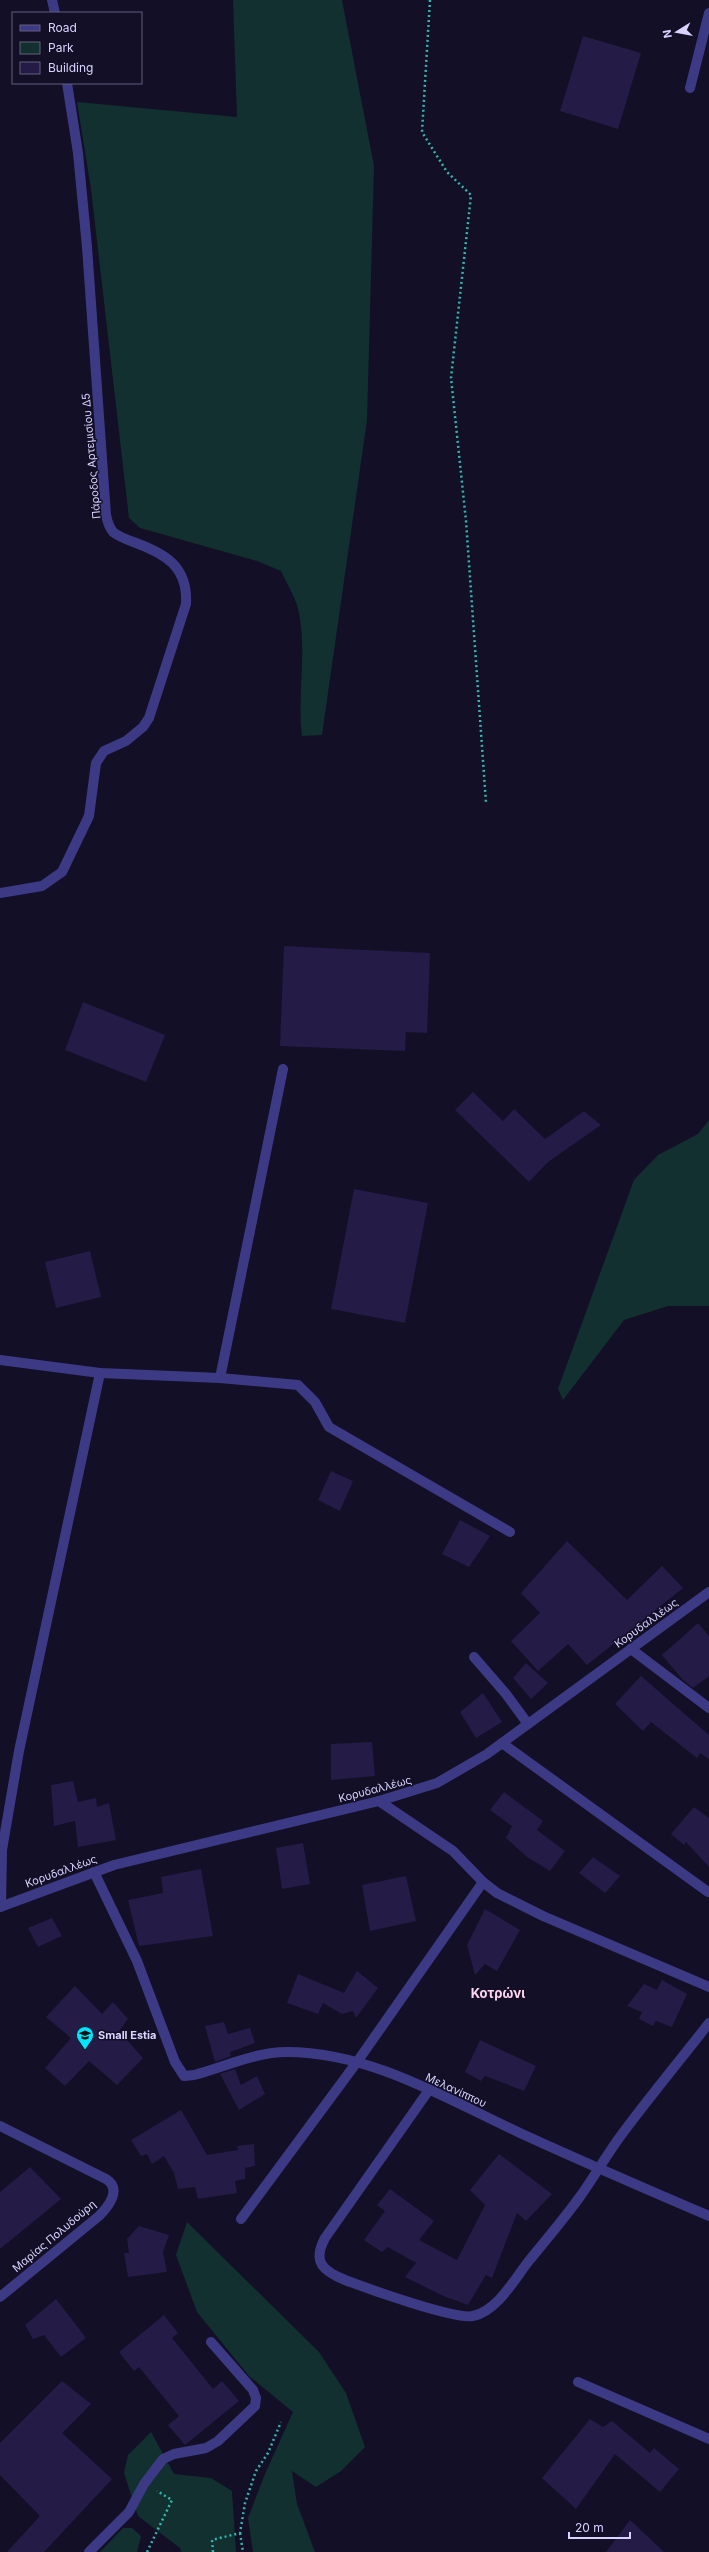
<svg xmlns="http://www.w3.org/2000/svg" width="709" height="2552" viewBox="0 0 709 2552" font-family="Inter,sans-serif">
	<rect width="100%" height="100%" fill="#130f26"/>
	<g fill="#12302f">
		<path d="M233,0H342L374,166L367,420L322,735L302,736C297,695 307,654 299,613C297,600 287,584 281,571L257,561L140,528L129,518L91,189L77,102L237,117Z"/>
		<polygon points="709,1120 709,1306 668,1306 624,1320 563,1400 558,1389 634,1180 658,1155 698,1134"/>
		<polygon points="187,2222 319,2352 346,2393 365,2447 341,2471 316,2487 292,2471 297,2504 315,2552 253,2552 248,2518 265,2474 293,2412 249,2376 197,2312 176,2255"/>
		<polygon points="151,2432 174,2474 211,2478 232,2491 236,2552 181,2552 180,2548 138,2516 124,2473 128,2455"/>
		<polygon points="123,2528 132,2528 141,2536 137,2552 100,2552"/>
	</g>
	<g fill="#241b47">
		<polygon points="583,36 641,53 618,129 560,111"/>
		<polygon points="284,946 430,953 427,1033 406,1032 405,1051 280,1046"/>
		<polygon points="83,1002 165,1035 146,1082 65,1050"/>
		<polygon points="473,1092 503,1121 514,1109 545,1139 584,1111 601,1125 548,1162 529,1182 455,1110"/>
		<polygon points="354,1189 428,1203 405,1323 331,1309"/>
		<polygon points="90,1251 101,1297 56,1308 45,1262"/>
		<polygon points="331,1471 353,1481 340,1511 318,1500"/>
		<polygon points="460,1520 490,1536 469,1567 442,1554"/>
		<polygon points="567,1541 627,1600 662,1566 683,1588 587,1665 568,1644 538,1671 511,1641 540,1613 521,1593"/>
		<polygon points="698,1623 709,1636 709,1676 693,1688 683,1680 662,1655"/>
		<polygon points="526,1663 548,1683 531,1699 513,1678"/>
		<polygon points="641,1676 709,1735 709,1759 700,1753 697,1758 651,1722 643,1731 615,1704"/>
		<polygon points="483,1693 502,1722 476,1738 460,1712"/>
		<polygon points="372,1742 375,1776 331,1780 331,1744"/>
		<polygon points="73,1781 78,1802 96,1798 97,1807 109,1803 116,1840 78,1847 75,1821 54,1826 51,1785"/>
		<polygon points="504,1792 543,1821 537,1830 565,1851 550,1871 527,1857 506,1838 512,1826 490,1810"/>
		<polygon points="694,1807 709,1818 709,1867 686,1842 684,1845 671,1834"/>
		<polygon points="303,1843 310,1884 282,1889 276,1848"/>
		<polygon points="593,1857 620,1876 605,1893 579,1873"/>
		<polygon points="201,1869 213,1936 139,1946 128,1900 163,1893 161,1877"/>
		<polygon points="406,1876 416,1921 370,1931 362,1885"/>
		<polygon points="485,1909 520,1930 497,1971 485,1964 475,1975 467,1945"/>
		<polygon points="52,1918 62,1936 38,1947 28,1928"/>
		<polygon points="357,1971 378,1988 356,2018 353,2011 342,2014 323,2003 318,2014 287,2003 298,1974 344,1993"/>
		<polygon points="662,1980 687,1994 672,2027 656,2021 653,2026 639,2019 642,2012 627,2006 644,1984 657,1990"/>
		<polygon points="75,1986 102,2014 113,2002 128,2019 119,2031 143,2058 117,2085 89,2061 65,2086 45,2068 71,2038 46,2017"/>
		<polygon points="224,2022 228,2034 250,2028 255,2043 230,2052 231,2056 215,2062 205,2026"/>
		<polygon points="480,2040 536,2066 524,2091 485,2076 481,2081 465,2072"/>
		<polygon points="235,2069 241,2085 257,2076 265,2094 239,2110 220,2074"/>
		<polygon points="181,2110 207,2155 238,2150 237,2146 254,2144 255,2166 245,2168 245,2179 235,2181 237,2193 198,2199 195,2187 178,2189 174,2173 164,2156 152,2164 147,2154 141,2156 131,2140"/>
		<polygon points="499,2154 552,2194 526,2221 517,2213 492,2278 486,2275 468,2305 441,2295 405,2277 416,2263 388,2247 382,2252 364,2240 385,2211 377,2205 390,2189 434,2221 419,2240 457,2260 485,2205 470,2190"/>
		<polygon points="30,2167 61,2199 0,2249 0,2192"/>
		<polygon points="139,2226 169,2235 163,2252 167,2272 128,2277 124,2253 129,2253 127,2239"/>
		<polygon points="56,2299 86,2338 61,2357 44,2335 33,2339 25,2325"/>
		<polygon points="164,2315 178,2333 172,2338 213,2389 222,2381 239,2401 185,2445 168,2425 179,2416 139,2367 134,2371 119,2352"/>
		<polygon points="62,2381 91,2404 62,2433 112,2479 44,2552 7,2552 40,2516 0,2475 0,2443"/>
		<polygon points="590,2419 603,2427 612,2421 650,2453 654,2448 679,2469 660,2492 615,2454 576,2509 542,2478"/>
		<polygon points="630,2520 664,2552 606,2552"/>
	</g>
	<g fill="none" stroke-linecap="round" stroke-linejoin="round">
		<g stroke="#2fb8b0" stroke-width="2.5" stroke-dasharray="2 3" stroke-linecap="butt">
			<polyline points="430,0 422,132 447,172 471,195 451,378 466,521 486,803"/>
			<polyline points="240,2533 243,2552"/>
			<polyline points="147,2552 172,2500 157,2491"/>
			<polyline points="213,2552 212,2540 240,2533 245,2503 256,2471 268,2453 281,2422"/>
		</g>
		<polyline stroke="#3d3a85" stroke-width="10" points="89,2552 129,2512 144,2484 163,2459 174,2454 206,2448 218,2441 255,2406 256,2398 253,2390 211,2342"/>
		<g stroke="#3d3a85" stroke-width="10">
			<polyline points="52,0 55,13"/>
			<polyline points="690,88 709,13"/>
			<path d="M0,893L42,886L62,872L89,816L96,763L104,751L126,741L143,727L149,718L186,604C188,567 166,554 136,543C128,540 119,537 113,532C109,527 107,520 106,515L87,247L78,153L67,83"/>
			<polyline points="0,1360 100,1373 220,1378 298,1385 315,1402 329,1427 510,1532"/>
			<polyline points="220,1378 283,1069"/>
			<polyline points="631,1649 709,1708"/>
			<polyline points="474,1657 506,1694 528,1724"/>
			<polyline points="502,1743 708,1892"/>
			<polyline points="379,1801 453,1851 483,1882 497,1893 543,1916 709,1987"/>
			<path d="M94,1872L137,1961L175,2062L184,2076L194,2075C224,2067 255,2052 287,2052C370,2052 447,2099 520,2133C583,2162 646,2189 709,2216"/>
			<polyline points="0,1907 114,1865 379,1801 437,1783 487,1754 709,1592"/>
			<polyline points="1,1907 2,1850 19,1751 100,1373"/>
			<path d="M429,2090L325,2238C312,2262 323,2271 345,2280C366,2288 455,2320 473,2316C497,2311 514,2280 528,2262C545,2241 563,2220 579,2198C595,2176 608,2152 625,2130C652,2094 681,2059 709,2023"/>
			<path d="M0,2126L106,2179C122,2189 109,2206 99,2216L0,2297"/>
			<polyline points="241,2219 357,2062 483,1882"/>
			<polyline points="578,2382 709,2439"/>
		</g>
	</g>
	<defs>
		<g id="school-pin" transform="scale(0.9)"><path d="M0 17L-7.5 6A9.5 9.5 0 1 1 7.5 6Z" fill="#00e5ff" stroke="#130f26"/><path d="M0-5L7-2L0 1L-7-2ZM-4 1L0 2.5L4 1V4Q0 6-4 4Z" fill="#111"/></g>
	</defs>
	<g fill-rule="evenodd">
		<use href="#school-pin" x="85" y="2035"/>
	</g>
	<g text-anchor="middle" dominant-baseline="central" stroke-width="3" stroke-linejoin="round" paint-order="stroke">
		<g font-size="11" fill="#d9d4ff" stroke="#130f26">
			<text transform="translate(91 456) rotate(-95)">Πάροδος Αρτεμισίου Δ5</text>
			<text transform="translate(646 1623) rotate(-36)">Κορυδαλλέως</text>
			<text transform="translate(375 1789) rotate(-15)">Κορυδαλλέως</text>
			<text transform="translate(61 1871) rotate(-20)">Κορυδαλλέως</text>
			<text transform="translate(456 2090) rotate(25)">Μελανίππου</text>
			<text transform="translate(54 2236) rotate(-40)">Μαρίας Πολυδούρη</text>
		</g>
		<g font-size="11" font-weight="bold" fill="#d9d4ff" stroke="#130f26" text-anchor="start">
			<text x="98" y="2035">Small Estia</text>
		</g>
		<g font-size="13" font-weight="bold" fill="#ffd6f0" stroke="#130f26">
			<text x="498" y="1993">Κοτρώνι</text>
		</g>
	</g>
	<rect x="12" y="12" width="130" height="72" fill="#130f26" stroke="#625e7d"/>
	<rect x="20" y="25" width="20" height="6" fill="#3d3a85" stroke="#625e7d"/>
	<text x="48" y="32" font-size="12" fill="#d9d4ff">Road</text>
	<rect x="20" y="42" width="20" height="12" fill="#12302f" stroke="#625e7d"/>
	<text x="48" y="52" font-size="12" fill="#d9d4ff">Park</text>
	<rect x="20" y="62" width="20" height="12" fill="#241b47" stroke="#625e7d"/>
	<text x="48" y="72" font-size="12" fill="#d9d4ff">Building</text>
	<g transform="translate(677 32) rotate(259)" stroke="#130f26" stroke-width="3" paint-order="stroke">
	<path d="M0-3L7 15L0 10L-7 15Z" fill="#d9d4ff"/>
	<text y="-6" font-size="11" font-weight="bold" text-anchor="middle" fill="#d9d4ff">N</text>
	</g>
	<path d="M569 2532v6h61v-6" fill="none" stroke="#d9d4ff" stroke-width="2"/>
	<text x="575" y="2532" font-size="12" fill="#d9d4ff" stroke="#130f26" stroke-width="3" paint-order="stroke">20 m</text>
</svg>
